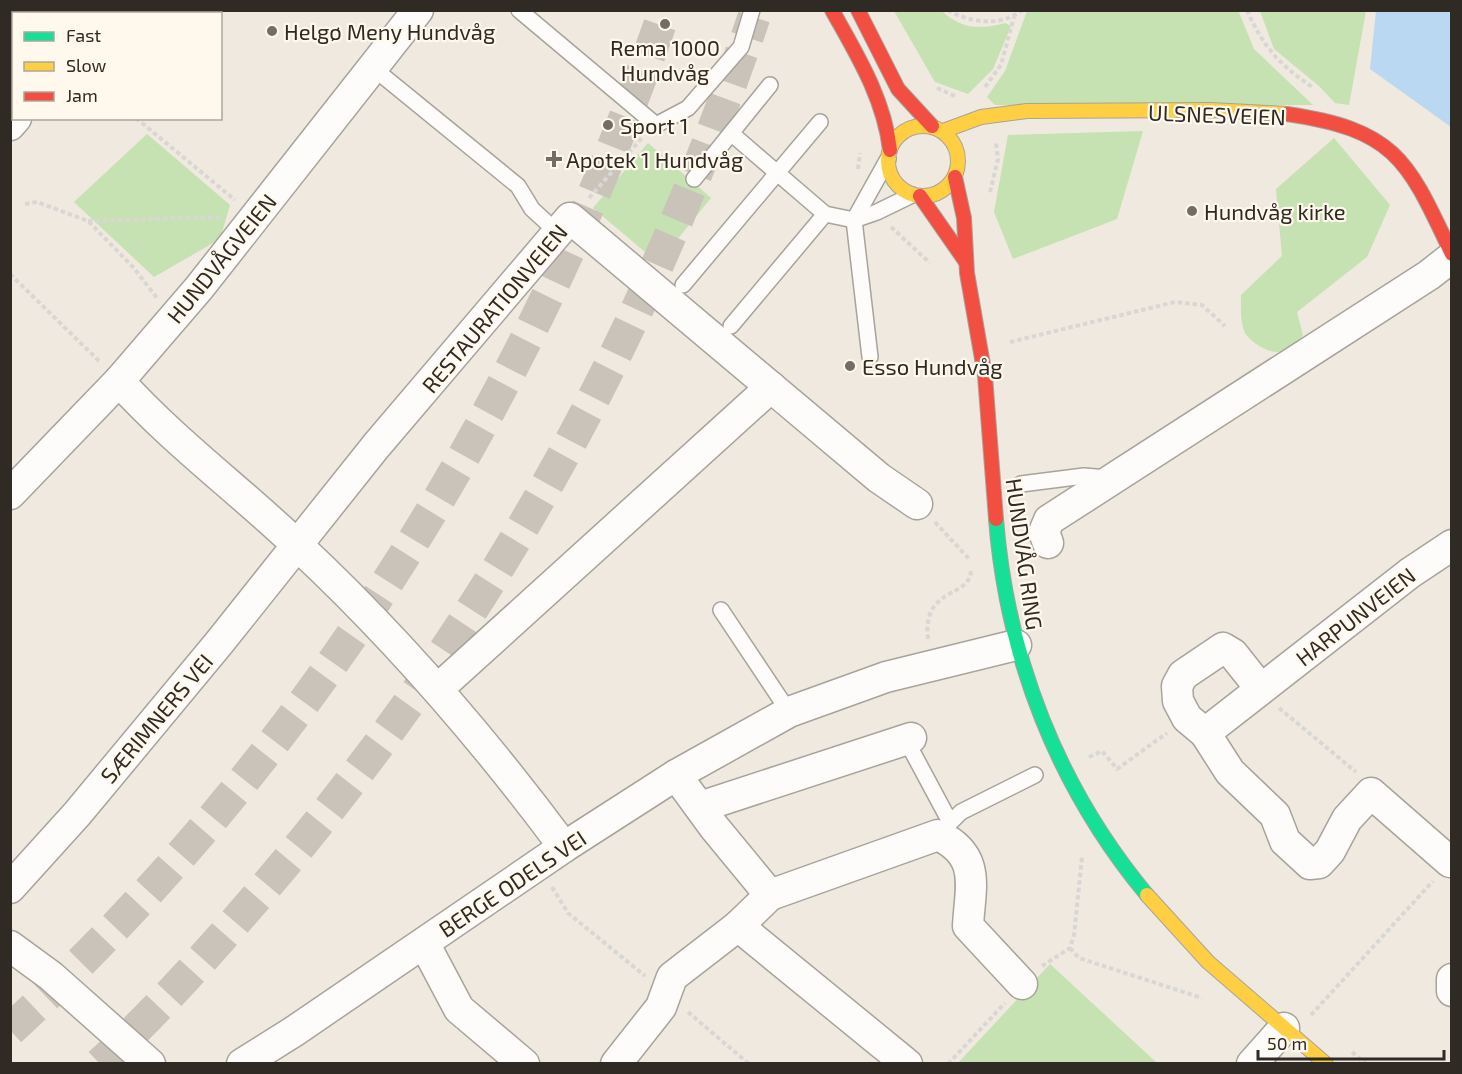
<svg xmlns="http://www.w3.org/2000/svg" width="1462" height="1074" viewBox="0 0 1462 1074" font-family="'Exo 2',sans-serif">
	<rect width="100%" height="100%" fill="#efe9df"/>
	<g fill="#c6e1b2">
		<polygon points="1238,10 1254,49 1313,105 995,105 987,97 1005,71 1027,11"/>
		<path d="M894,11H942C960,29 981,30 1005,23L1011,26L993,69L968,94L935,82Z"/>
		<polygon points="1260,11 1366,11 1349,105 1335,103 1319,86 1274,49"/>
		<polygon points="1143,131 1117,219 1013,259 994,212 1008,135"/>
		<polygon points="147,134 230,205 220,239 154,277 74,202"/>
		<path d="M1334,138L1390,205L1367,257L1297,312L1303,335C1291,353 1279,357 1259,346C1255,343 1248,338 1245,333C1240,322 1241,307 1241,295L1282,256L1276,189Z"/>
		<polygon points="648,143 711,198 658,263 593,208"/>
		<polygon points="1050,964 1157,1063 957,1064"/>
	</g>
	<polygon fill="#bad8f1" points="1376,11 1451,11 1451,127 1370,69"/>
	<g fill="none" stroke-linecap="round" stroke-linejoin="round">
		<g stroke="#c9c3ba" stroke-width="33" stroke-dasharray="33 16" stroke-linecap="butt">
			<path d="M10,1030C314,751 530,398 665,10"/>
			<path d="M100,1064C160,1008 214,947 267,885C489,625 644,341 754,17"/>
		</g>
		<g stroke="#a8a39b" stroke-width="18">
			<g id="lane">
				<polyline points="519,10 656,125 688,108 741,47 752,10"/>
				<polyline points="10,32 14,35"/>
				<polyline points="372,67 518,186 532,209 557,232"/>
				<polyline points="732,134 825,214 854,220 877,212 912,195"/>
				<polyline points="694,179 770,85"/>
				<polyline points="683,285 820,122"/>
				<polyline points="731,326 825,214"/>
				<polyline points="870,357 854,220 888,159"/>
				<polyline points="1021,484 1084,476 1108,478"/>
				<polyline points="721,610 789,712"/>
				<polyline points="906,740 950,822"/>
				<polyline points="938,835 961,812 1035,775"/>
			</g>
		</g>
		<g stroke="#a8a39b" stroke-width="33">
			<g id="street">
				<polyline points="111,14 114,10"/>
				<polyline points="10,125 16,118"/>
				<path d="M119,381C172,440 238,489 296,544C396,637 483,738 564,847"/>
				<polyline points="10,494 119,381 199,288 418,10"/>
				<polyline points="1048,543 1044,532 1049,520 1429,275 1452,257"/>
				<polyline points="1452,545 1410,573 1205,733 1230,772 1275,815 1285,841 1310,864 1319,863 1330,851 1347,819 1371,793 1450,862 1452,861"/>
				<polyline points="439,688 771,387"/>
				<polyline points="1205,733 1187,718 1178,701 1177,686 1183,675 1223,648 1233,654 1260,688"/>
				<polyline points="700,807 911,738"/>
				<polyline points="10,888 77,814 219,643 376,446 570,218 879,478 917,504"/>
				<path d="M770,895L938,835C982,856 970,887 968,926L1022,984"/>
				<polyline points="738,926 907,1064"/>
				<polyline points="424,943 459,1009 524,1064"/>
				<polyline points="10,946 51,976 150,1064"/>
				<polyline points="1452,979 1452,991"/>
				<polyline points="242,1064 293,1032 564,847 676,775 789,712 886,677 1016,645"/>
				<polyline points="616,1064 661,1007 672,977 738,926 770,895 714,827 676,775"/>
				<polyline points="1252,1064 1284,1028"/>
			</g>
		</g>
		<g stroke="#a8a39b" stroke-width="16">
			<path id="fast" d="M996,519C1007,658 1058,788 1147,895"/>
		</g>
		<g stroke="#a8a39b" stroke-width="16">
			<g id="slow">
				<circle cx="923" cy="161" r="35"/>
				<polyline points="943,131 981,117 1027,111 1211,110 1287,114"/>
				<polyline points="1147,895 1208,962 1326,1064"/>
			</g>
		</g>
		<g stroke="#a8a39b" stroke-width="16">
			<g id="jam">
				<path d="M832,10C857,55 884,98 890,150"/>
				<polyline points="858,10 898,89 932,126"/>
				<path d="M1287,114C1397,130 1408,161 1452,254"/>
				<polyline points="955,177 964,218 967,273 985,376 996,519"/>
				<polyline points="920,196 966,262"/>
			</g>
		</g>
		<g stroke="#d9d7d4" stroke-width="4" stroke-dasharray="4.5 3" stroke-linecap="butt">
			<path d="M948,10C969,23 1002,27 1022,10"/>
			<path d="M1247,10C1263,47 1279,64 1312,87"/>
			<polyline points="985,87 1001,65 1014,17"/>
			<polyline points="937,88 955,96"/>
			<polyline points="136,118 235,200"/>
			<polyline points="858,169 860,153"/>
			<polyline points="990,192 998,159 996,143"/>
			<polyline points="589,198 642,138"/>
			<polyline points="25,204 37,202 88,221 133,267 157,298"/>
			<polyline points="88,221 221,217"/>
			<polyline points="891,227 930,263"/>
			<polyline points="10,274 100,362"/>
			<polyline points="1010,342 1175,302 1202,305 1225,326"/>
			<polyline points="935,522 970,560"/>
			<path d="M928,639C922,586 969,599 971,571"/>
			<polyline points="1279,708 1356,772"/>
			<polyline points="1089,757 1102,751 1117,769 1167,733"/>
			<polyline points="552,887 568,913 645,976"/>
			<polyline points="1070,948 1079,958 1202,998"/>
			<polyline points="1042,966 1070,948 1074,935 1082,857"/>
			<polyline points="688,1012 749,1064"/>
			<polyline points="1311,1015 1433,881"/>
			<polyline points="1352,1052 1366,1064"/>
			<polyline points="948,1064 1005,1003"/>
		</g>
		<use href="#lane" stroke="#fdfcfa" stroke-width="15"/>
		<use href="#street" stroke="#fdfcfa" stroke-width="30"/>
		<use href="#fast" stroke="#16e098" stroke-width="14"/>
		<use href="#slow" stroke="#ffcf43" stroke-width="14"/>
		<use href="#jam" stroke="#f24e42" stroke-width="14"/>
	</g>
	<g fill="#726d65" stroke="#fff8ed" stroke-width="2">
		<circle cx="665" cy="24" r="6"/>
		<circle cx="272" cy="31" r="6"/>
		<circle cx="608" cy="125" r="6"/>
		<path d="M551 150h6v6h6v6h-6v6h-6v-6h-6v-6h6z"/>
		<circle cx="1192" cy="211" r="6"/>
		<circle cx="850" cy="366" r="6"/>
	</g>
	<g text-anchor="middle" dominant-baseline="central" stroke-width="4.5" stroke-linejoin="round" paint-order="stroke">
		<g font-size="22" fill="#2f2a24" stroke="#fff8ed" text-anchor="start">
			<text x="284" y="31">Helgø Meny Hundvåg</text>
			<text x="665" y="47" text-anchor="middle">Rema 1000<tspan x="665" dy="25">Hundvåg</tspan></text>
			<text x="620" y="125">Sport 1</text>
			<text x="566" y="159">Apotek 1 Hundvåg</text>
			<text x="1204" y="211">Hundvåg kirke</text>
			<text x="862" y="366">Esso Hundvåg</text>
		</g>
		<g font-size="22" fill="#2f2a24" stroke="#fff8ed">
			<text transform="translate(1217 114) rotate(2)">ULSNESVEIEN</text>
			<text transform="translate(221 258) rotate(-51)">HUNDVÅGVEIEN</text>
			<text transform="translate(494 308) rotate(-50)">RESTAURATIONVEIEN</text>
			<text transform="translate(1025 554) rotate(82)">HUNDVÅG RING</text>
			<text transform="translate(1355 616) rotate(-38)">HARPUNVEIEN</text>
			<text transform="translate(156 718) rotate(-50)">SÆRIMNERS VEI</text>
			<text transform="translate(512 883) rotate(-34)">BERGE ODELS VEI</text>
		</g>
	</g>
	<rect width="1462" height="1074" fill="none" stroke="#2f2a24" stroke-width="24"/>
	<rect x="12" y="12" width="210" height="108" fill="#fff8ed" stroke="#aca69d" stroke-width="1.5"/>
	<rect x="24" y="32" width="30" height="9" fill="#16e098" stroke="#aca69d" stroke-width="1.5"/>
	<text x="66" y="42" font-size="18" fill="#2f2a24">Fast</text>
	<rect x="24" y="62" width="30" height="9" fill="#ffcf43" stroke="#aca69d" stroke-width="1.5"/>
	<text x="66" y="72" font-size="18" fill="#2f2a24">Slow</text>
	<rect x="24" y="92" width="30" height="9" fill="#f24e42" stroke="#aca69d" stroke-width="1.5"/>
	<text x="66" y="102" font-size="18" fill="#2f2a24">Jam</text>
	<path d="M1258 1050v9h186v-9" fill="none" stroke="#2f2a24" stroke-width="3"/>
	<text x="1267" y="1050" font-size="18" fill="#2f2a24" stroke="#fff8ed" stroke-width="4.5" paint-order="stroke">50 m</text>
</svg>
